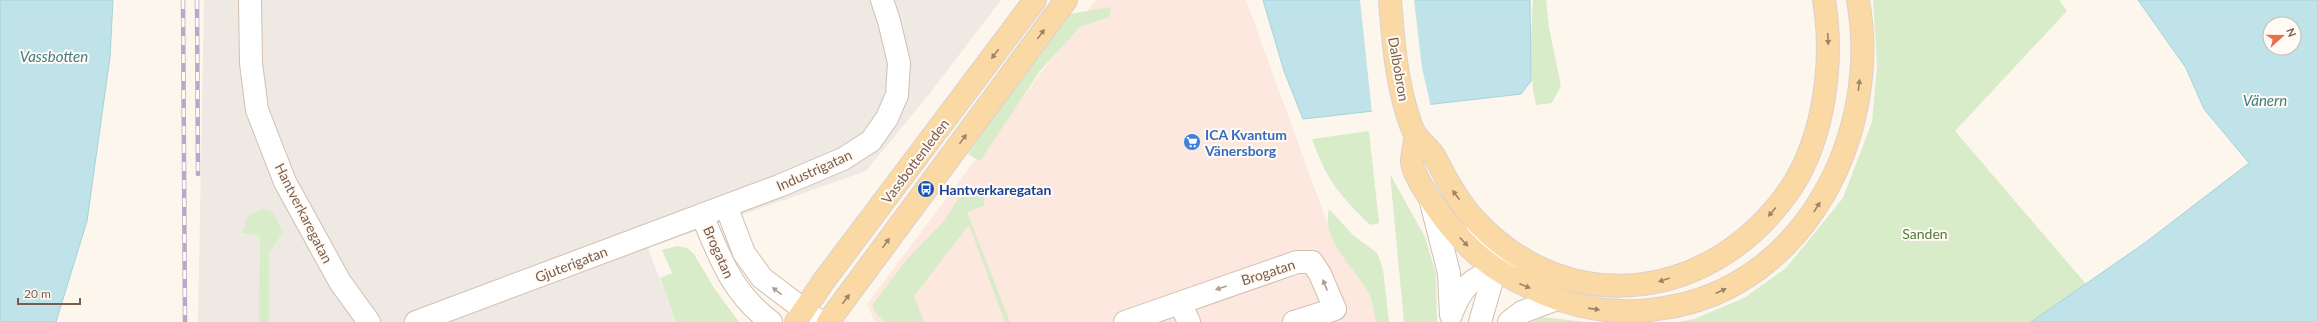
<svg xmlns="http://www.w3.org/2000/svg" width="2318" height="322" viewBox="0 0 2318 322" font-family="Lato,sans-serif">
	<rect width="100%" height="100%" fill="#fdf6ec"/>
	<polygon fill="#fde8e0" points="1096,0 1246,0 1332,236 1337,249 1367,290 1373,303 1376,322 875,322 867,304"/>
	<polygon fill="#efe9e4" points="204,0 1001,0 930,93 866,171 648,248 676,322 198,322"/>
	<g fill="#d8ecc9">
		<path d="M1533,0H1546L1549,28L1561,86L1552,103L1536,105C1528,70 1531,35 1533,0Z"/>
		<polygon points="1873,0 2059,0 2067,11 1955,131 2086,284 2031,322 1679,322 1694,319 1744,298 1786,268 1843,198 1872,122 1877,66"/>
		<polygon points="1111,7 1109,17 1080,27 1040,71 980,161 968,154 1059,20 1069,14"/>
		<path d="M1369,131L1379,223L1370,225C1340,196 1326,179 1312,139Z"/>
		<polygon points="1390,174 1425,237 1436,274 1437,322 1404,322"/>
		<polygon points="966,185 985,198 984,206 967,212 1010,322 1005,322 969,225 914,296 924,322 884,322 873,309 873,304 908,258 945,220"/>
		<polygon points="263,209 273,212 283,232 269,253 269,322 259,322 260,236 242,233 248,215"/>
		<path d="M1329,209L1353,235L1377,253L1383,269L1389,322H1376C1374,311 1373,300 1367,290C1352,266 1321,239 1329,209Z"/>
		<polygon points="677,246 687,248 694,254 714,288 739,322 676,322 660,278 672,273 662,250"/>
		<polygon points="1541,317 1587,322 1588,322 1532,322"/>
	</g>
	<g fill="#bfe3e8" stroke="#a5d3da" fill-rule="evenodd">
		<polygon points="0,0 113,0 110,57 87,221 56,322 0,322"/>
		<polygon points="1263,0 1530,0 1531,81 1521,94 1303,119 1284,71"/>
		<path d="M2138,0H2318V322H2031L2146,242L2249,163L2204,109L2186,68ZM2270,24H2294V48H2270Z"/>
	</g>
	<polygon fill="#fdf6ec" points="1360,0 1414,0 1422,68 1431,107 1372,113"/>
	<g fill="none" stroke-linecap="round" stroke-linejoin="round">
		<g stroke="#d1beb0" stroke-width="24">
			<g id="minor">
				<polyline points="250,0 251,63 257,110 285,182 340,282 369,322"/>
				<polyline points="1431,202 1449,273 1451,315"/>
				<polyline points="726,206 744,253 762,278 820,322"/>
				<path d="M702,215C720,258 732,293 771,322"/>
				<polyline points="1475,220 1489,247 1495,270 1480,322"/>
				<polyline points="1180,303 1189,322"/>
				<path d="M1452,312C1465,280 1474,279 1504,266"/>
				<polyline points="416,322 779,186 843,159 871,141 887,118 897,95 899,63 889,21 882,0"/>
				<polyline points="1125,322 1297,262 1312,262 1320,274 1335,309 1294,322"/>
				<polyline points="1509,322 1522,312 1557,299"/>
			</g>
		</g>
		<g stroke="#dad1cd" stroke-width="24">
			<g id="major">
				<path d="M1390,0C1393,38 1396,79 1408,116C1410,123 1413,132 1418,138C1424,145 1432,151 1436,159C1447,181 1459,203 1476,221C1571,322 1715,300 1791,188C1825,136 1834,60 1824,0"/>
				<path d="M1416,136C1415,144 1412,154 1412,162C1413,177 1440,214 1450,226C1479,262 1508,279 1550,296C1587,311 1623,315 1664,308C1805,287 1882,133 1858,0"/>
				<polyline points="796,322 823,282 1035,0"/>
				<polyline points="828,322 1066,0"/>
			</g>
		</g>
		<use href="#minor" stroke="#fff" stroke-width="22"/>
		<use href="#major" stroke="#fbd9a5" stroke-width="22"/>
		<g stroke="#b9a8c9" stroke-width="4.5">
			<g id="rail">
				<polyline points="183,0 185,322"/>
				<polyline points="197,0 198,174"/>
			</g>
		</g>
		<use href="#rail" stroke="#fffaf3" stroke-width="3" stroke-dasharray="9" stroke-linecap="butt"/>
	</g>
	<defs><path id="oneway-solid" d="M-6-.8H1V-3.2L6.5 0L1 3.2V.8H-6Z"/></defs>
	<g fill="#a18267">
		<use href="#oneway-solid" transform="translate(1041 34) rotate(-54)"/>
		<use href="#oneway-solid" transform="translate(1828 39) rotate(87)"/>
		<use href="#oneway-solid" transform="translate(995 54) rotate(127)"/>
		<use href="#oneway-solid" transform="translate(1859 85) rotate(-83)"/>
		<use href="#oneway-solid" transform="translate(963 139) rotate(-54)"/>
		<use href="#oneway-solid" transform="translate(1456 195) rotate(-127)"/>
		<use href="#oneway-solid" transform="translate(1817 207) rotate(-58)"/>
		<use href="#oneway-solid" transform="translate(1772 212) rotate(130)"/>
		<use href="#oneway-solid" transform="translate(1464 242) rotate(47)"/>
		<use href="#oneway-solid" transform="translate(886 243) rotate(-54)"/>
		<use href="#oneway-solid" transform="translate(1664 280) rotate(161)"/>
		<use href="#oneway-solid" transform="translate(1525 286) rotate(22)"/>
		<use href="#oneway-solid" transform="translate(1721 291) rotate(-25)"/>
		<use href="#oneway-solid" transform="translate(846 299) rotate(-53)"/>
		<use href="#oneway-solid" transform="translate(1594 309) rotate(8)"/>
	</g>
	<g fill="#af9d94">
		<use href="#oneway-solid" transform="translate(1325 285) rotate(-113)"/>
		<use href="#oneway-solid" transform="translate(1221 288) rotate(161)"/>
		<use href="#oneway-solid" transform="translate(777 291) rotate(-143)"/>
	</g>
	<defs>
		<g id="supermarket-disc" transform="scale(0.9)"><circle r="9.5" fill="#3f7fe0" stroke="#fffaf3"/><path d="M-6-5.5h2.5l.6 2H6L4.5 2H-2.5L-4.4-4H-6ZM-1.5 3.2a1.3 1.3 0 1 0 .1 0ZM3 3.2a1.3 1.3 0 1 0 .1 0Z" fill="#fff"/></g>
		<g id="bus-disc" transform="scale(0.9)"><circle r="9.5" fill="#1a4fb4" stroke="#fffaf3"/><path d="M-5-6H5V4H4V6H2V4H-2V6H-4V4H-5ZM-3.5-4V0h7V-4ZM-3.5 1.2v1.5H-2V1.2ZM2 1.2v1.5H3.5V1.2Z" fill="#fff"/></g>
	</defs>
	<g fill-rule="evenodd">
		<use href="#supermarket-disc" x="1192" y="142"/>
		<use href="#bus-disc" x="926" y="189"/>
	</g>
	<g text-anchor="middle" dominant-baseline="central" stroke-width="4" stroke-linejoin="round" paint-order="stroke">
		<g font-size="14" fill="#7a5c4d" stroke="#fffaf3">
			<text transform="translate(1399 69) rotate(80)">Dalbobron</text>
			<text transform="translate(915 161) rotate(-53)">Vassbottenleden</text>
			<text transform="translate(814 170) rotate(-24)">Industrigatan</text>
			<text transform="translate(304 213) rotate(63)">Hantverkaregatan</text>
			<text transform="translate(719 252) rotate(66)">Brogatan</text>
			<text transform="translate(571 264) rotate(-21)">Gjuterigatan</text>
			<text transform="translate(1268 272) rotate(-18)">Brogatan</text>
		</g>
		<g font-size="14" font-weight="bold" fill="#366cbe" stroke="#fffaf3" text-anchor="start">
			<text x="1205" y="134">ICA Kvantum<tspan x="1205" dy="16">Vänersborg</tspan></text>
		</g>
		<g font-size="14" font-weight="bold" fill="#164399" stroke="#fffaf3" text-anchor="start">
			<text x="939" y="189">Hantverkaregatan</text>
		</g>
		<g font-size="14" fill="#537a41" stroke="#fffaf3">
			<text x="1925" y="233">Sanden</text>
		</g>
		<g font-size="15" font-style="italic" fill="#437c86" stroke="#fffaf3">
			<text x="54" y="56">Vassbotten</text>
			<text x="2265" y="100">Vänern</text>
		</g>
	</g>
	<g transform="translate(2282 36) rotate(69)"><circle r="19" fill="#fffaf3" stroke="#cabbb1"/>
	<path d="M0-3L7 15L0 10L-7 15Z" fill="#e76f51"/>
	<text y="-6" font-size="11" font-weight="bold" text-anchor="middle" fill="#7a5c4d">N</text>
	</g>
	<path d="M18 298v6h62v-6" fill="none" stroke="#7a5c4d" stroke-width="2"/>
	<text x="24" y="298" font-size="12" fill="#7a5c4d" stroke="#fffaf3" stroke-width="3" paint-order="stroke">20 m</text>
</svg>
